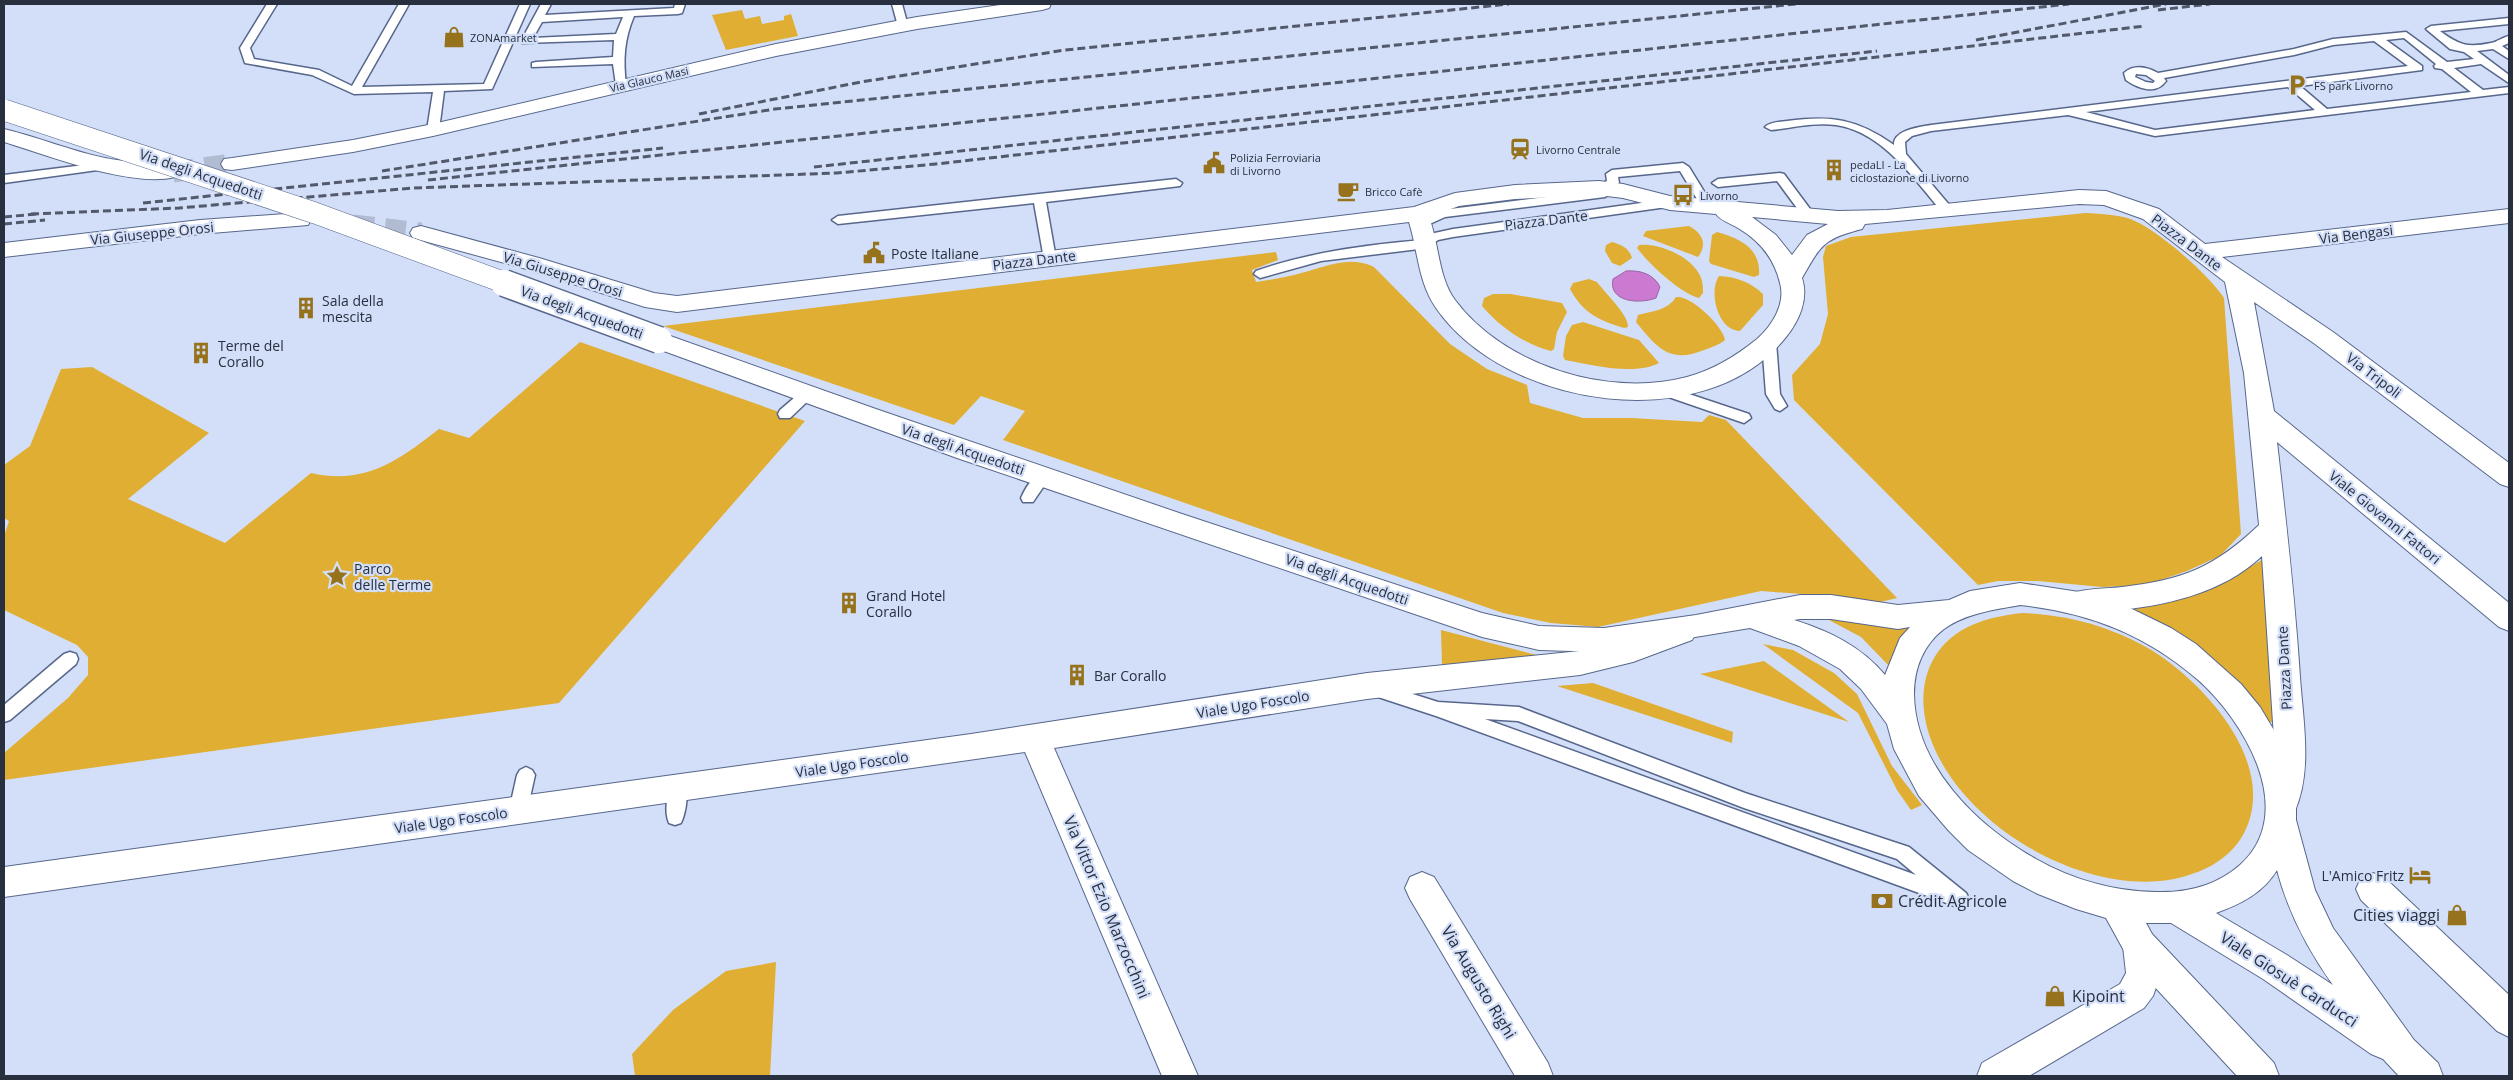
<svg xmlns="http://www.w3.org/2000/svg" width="2513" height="1080" viewBox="0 0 2513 1080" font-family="'Open Sans',sans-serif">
	<rect width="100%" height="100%" fill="#d3dff8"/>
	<g fill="#dfae33">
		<polygon points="742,10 745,19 760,16 762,24 784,20 784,16 791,14 798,36 726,50 712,15"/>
		<path d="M2085,213C2101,214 2122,214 2137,222C2162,234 2209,275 2224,298L2241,534L2220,556L2187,571L2146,585L2102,587L2038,581H1998L1978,585L1794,400L1792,375L1820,344L1828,314L1823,257L1826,246L1851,237Z"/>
		<path d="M1689,226C1702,233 1708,244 1698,257L1643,236L1646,231Z"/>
		<path d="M1717,232C1739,238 1761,248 1759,275L1754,277L1711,264L1709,261L1712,235Z"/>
		<path d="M1612,242C1622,245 1629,248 1632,258L1620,266L1612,263L1605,251L1606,245Z"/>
		<path d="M1639,245C1660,242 1697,259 1702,281C1703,285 1703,290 1703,293L1699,298C1680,293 1649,264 1637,248Z"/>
		<path d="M1276,252L1278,260L1252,270L1256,282C1268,280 1282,278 1294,275C1322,269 1347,254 1374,267L1450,344L1487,369L1527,385L1530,403L1583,418H1631L1702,422L1709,415L1726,420L1897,598L1868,605L1802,594L1761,591L1598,627L1551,623L1503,613L1003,440L1025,411L981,396L954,425L663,326Z"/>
		<path d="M1719,276C1737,277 1750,282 1763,294V305L1740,331C1718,331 1708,292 1719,276Z"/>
		<path d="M1589,279L1597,282C1605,293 1629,315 1628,327L1624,328C1598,320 1583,313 1570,289L1573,283Z"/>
		<path d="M1493,294H1511L1562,303L1567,312L1557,332L1554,349L1551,351C1524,344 1500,327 1482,306L1484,298Z"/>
		<path d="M1676,297C1691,295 1723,326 1725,340C1719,345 1712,347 1704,350C1670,364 1657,348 1636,322L1638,315C1652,311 1667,311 1676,297Z"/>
		<path d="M1583,322L1639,340L1659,363C1634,376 1592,365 1565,360L1563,356L1566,336L1572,325Z"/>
		<path d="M580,342L805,421L559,703L4,780V753L68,698L88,675V657L77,645L4,610V536L9,521L4,518V465L30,446L61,369L92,367L209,433L128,499L225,543L311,473C365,485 398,461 439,429L469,438Z"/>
		<path d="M2265,558L2275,722H2265L2130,611V607C2187,603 2217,587 2265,558Z"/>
		<path d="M2022,613C2071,615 2117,628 2159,655C2211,690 2279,769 2243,835C2229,860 2202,873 2174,879C2081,897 1955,822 1928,731C1921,706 1921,681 1934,658C1953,626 1987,617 2022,613Z"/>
		<polygon points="1827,619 1873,624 1913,622 1898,645 1893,670 1861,637"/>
		<polygon points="1441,630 1548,658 1442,665"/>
		<polygon points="1763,644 1793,650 1834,673 1857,694 1892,766 1922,805 1911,810 1897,790 1858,713"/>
		<polygon points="1764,661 1849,722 1700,674"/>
		<polygon points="1593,683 1733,732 1732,743 1557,686"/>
		<polygon points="776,962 770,1076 635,1076 632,1054 673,1010 726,971"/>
	</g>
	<path fill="#cc7ad1" stroke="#9b64a5" d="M1626,271C1640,270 1654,274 1660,287L1656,298C1641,304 1608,303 1613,279Z"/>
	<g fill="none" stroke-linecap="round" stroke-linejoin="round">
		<g stroke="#b1bcd3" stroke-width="21" stroke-dasharray="21 11" stroke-linecap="butt">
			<polyline points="173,172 232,164"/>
			<polyline points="353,225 421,233"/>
		</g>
		<g stroke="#57678c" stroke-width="3">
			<g id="lane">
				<polygon points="267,4 277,4 250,48 254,59 319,70 352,86 399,4 409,4 362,87 484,84 520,4 530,4 492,89 444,91 439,130 433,133 427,130 433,92 354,94 312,75 245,63 240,48"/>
				<path d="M541,4H551L545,15L674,8L675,4H685L682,13L678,14L634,16C624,40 623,59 626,85L621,88L616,85L613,64L532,67V63L536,62L613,57L614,40L522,43L521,41ZM623,17L616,34L533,38L542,22Z"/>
				<polygon points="892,4 902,4 908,26 907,28 903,29 898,26"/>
				<path d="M2509,18V24L2440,31C2459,45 2467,48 2491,43C2497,42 2503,37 2509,36V43L2502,46L2509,51V59L2493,49L2477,51L2509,75V83L2481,64L2454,68L2483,90L2509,87V93L2155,136L2068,115L1931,131L1912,136L1905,142L1906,154L1951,207L1953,210L1951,213H1943C1914,179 1883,132 1836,125C1814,122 1792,128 1771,130L1765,127C1770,122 1780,122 1787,121C1831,115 1857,119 1894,145C1893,130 1920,127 1931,125L2408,66L2374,41L2333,45L2294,55L2164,78L2166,81C2156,95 2139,89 2126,80L2124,73C2134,64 2147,67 2158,73L2294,49L2333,39L2406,32L2447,62L2474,59L2464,52L2450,49L2426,29L2431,26ZM2404,38L2436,64L2434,66L2435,68L2442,69L2471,92L2327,109L2300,86L2422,70V66L2386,40ZM2136,74L2146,75L2155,81L2153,83L2146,82L2135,77ZM2288,87L2315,110L2155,130L2086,112Z"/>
				<polygon points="108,162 114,166 112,168 4,183 4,175"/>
				<polygon points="1683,163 1689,167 1713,206 1711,209 1703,209 1680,171 1618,177 1619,183 1606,190 1611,193 1605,197 1445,217 1421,228 1415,224 1442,210 1595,191 1593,188 1607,181 1606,174 1612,170"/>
				<polygon points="1780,173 1784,174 1813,213 1815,216 1813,219 1805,219 1777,181 1718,187 1712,183 1718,179"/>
				<polygon points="1176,179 1182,183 1180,186 1046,202 1056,259 1050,263 1044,259 1034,203 838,224 832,220 838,216"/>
				<path d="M1670,199L1674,200V206L1453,237L1438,240L1427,248L1321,261L1260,278L1254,274L1256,271C1310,252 1366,245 1423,240L1430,234L1453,229Z"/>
				<polygon points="1769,337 1776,342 1780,394 1787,406 1780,411 1775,409 1766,394 1762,342"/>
				<polygon points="1662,385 1749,414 1751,418 1744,423 1657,393 1655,390 1657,387"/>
				<polygon points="806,390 813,395 811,398 790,418 780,418 778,414 780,410 801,392"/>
				<path d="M1043,472L1048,473L1050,477L1033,502H1023L1021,498C1025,489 1033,475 1043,472Z"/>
				<polygon points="70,652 76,654 78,659 76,664 10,720 4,722 4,705 64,654"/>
				<path d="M1378,683L1438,702L1519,707L1745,793L1903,845L1909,847L1966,893L1969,899L1966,905L1960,908L1436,716L1372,695L1370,690L1372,685ZM1485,719L1518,721L1744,808L1897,859L1916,875Z"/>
				<polygon points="526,767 532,770 535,775 527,811 524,817 518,819 512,817 509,811 517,775 520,770"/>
				<path d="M678,780L684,783C689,793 686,812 681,823L675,825L669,823C664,812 667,793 672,783Z"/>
			</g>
		</g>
		<g stroke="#57678c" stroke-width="2">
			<g id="street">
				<polygon points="1007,4 1051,4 1049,8 1042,10 917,29 776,56 433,136 353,152 232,170 224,169 221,164 224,159 232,158 353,140 433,124 776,44 917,17"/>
				<path d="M4,129C38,137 71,151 105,158C128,163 152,162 175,167L178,172L175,177C131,188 47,155 4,142Z"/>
				<path d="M1599,181L1623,184L1670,196L1838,211L1887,210L2079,190L2106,191L2159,209L2205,244L2509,209V223L2222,257L2333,332L2509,463V487L2500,484L2315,344L2254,302L2274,411L2509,603V631L2499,627L2277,442C2286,520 2295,599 2300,677C2303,721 2313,772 2294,813L2283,817L2272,813L2267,803L2273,771L2274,738L2262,556C2222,594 2164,606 2111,611C2097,612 2083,615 2069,610L2065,602L2069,594C2086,588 2104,589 2122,587C2183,580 2215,567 2259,525L2244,373L2225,282L2143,219L2104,205L2079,204L1865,224L1862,229C1823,239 1821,245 1802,278C1809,299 1799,321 1786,337C1706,439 1505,408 1436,308C1418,282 1418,251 1409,222L677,312L645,307L523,268L413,238L410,233L413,228L421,226L539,258L654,293L677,296L1414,207L1455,193L1515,185ZM1599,195L1623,198L1670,210L1716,214C1721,221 1730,223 1738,228C1760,241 1774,258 1780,283C1786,304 1772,326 1757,339C1736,356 1713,370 1687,377C1609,398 1504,366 1455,300C1438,277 1439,243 1429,217L1459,206L1515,199ZM1752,217L1828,224L1807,235L1792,255L1776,235Z"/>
				<polygon points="300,213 308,215 311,220 308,225 200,234 4,257 4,243 200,220"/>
				<polygon points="1682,620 1692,624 1697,632 1692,640 1633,662 1580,675 1367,699 1054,748 1198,1076 1162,1076 1025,752 4,897 4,867 971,734 1367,673 1580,651 1631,638"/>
				<polygon points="1422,872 1434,877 1548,1063 1553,1076 1515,1076 1410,899 1405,888 1410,877"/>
				<polygon points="2373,873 2385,878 2509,995 2509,1037 2497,1031 2361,900 2356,889 2361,878"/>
				<polygon points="2140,930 2152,934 2159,953 2161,973 2153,996 2144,1008 2029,1076 1977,1076 1982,1063 2120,984 2126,973 2123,946 2128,934"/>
			</g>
		</g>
		<g stroke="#57678c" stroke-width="2">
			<path id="secondary" d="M659,332L873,408L1182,514L1482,613L1539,626L1604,628L1696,615L1800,595H1831L1898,605L1949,600L1970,591L2020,583L2079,592L2132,609L2171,628L2196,644L2241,684L2260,707L2275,732L2290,768L2296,797V820L2315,890L2333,928L2414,1040L2438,1063L2443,1076H2399L2383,1059L2371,1054L2263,979L2171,923H2146L2152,934L2274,1063L2279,1076H2237L2128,958L2106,918L2076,909L2038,894L2013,881L1968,850L1949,831L1919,796L1894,749L1887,724L1861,689L1840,669L1799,646L1750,628L1604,652L1539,650L1482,637L957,458L650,346L647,340L650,334ZM2020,605C2087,612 2145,634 2197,679C2244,720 2299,812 2240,865C2216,886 2186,893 2156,892C2114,891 2073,880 2036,859C1977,826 1915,766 1914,694C1914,669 1923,645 1944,629C1966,613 1994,610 2020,605ZM1800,619H1831L1898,629L1910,627L1900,638L1885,675C1861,646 1829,631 1794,620ZM2277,870C2288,912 2308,950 2333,985L2287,955L2216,913C2241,904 2263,893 2277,870Z"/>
		</g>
		<use href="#lane" fill="#fff" fill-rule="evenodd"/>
		<use href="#street" fill="#fff" fill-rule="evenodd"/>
		<use href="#secondary" fill="#fff" fill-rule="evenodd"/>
		<g stroke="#51596b" stroke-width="3" stroke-dasharray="8 4" stroke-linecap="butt">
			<polyline points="2158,10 2210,4"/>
			<polyline points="1976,40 2166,4"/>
			<polyline points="699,114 861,82 1065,50 1509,4"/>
			<polyline points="814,167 1877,51"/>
			<polyline points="382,171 775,109 1796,4"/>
			<polyline points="428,180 2069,4"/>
			<polyline points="143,203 663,148"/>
			<polyline points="31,214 179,208 414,188 837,173 936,164 1479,103 2145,26"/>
			<polyline points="4,217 36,214"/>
			<polyline points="4,224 45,220"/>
		</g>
		<g stroke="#57678c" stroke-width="22" stroke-linecap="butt">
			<polyline id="secondary-bridge-far1" points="4,110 315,213 508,284"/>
		</g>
		<g stroke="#57678c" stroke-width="29" stroke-linecap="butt">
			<polyline id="secondary-bridge" points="504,283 659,340"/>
		</g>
		<use href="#secondary-bridge-far1" stroke="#fff" stroke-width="21"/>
		<use href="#secondary-bridge" stroke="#fff" stroke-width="26"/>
	</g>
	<defs>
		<g id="shop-bare" transform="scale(1.725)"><path d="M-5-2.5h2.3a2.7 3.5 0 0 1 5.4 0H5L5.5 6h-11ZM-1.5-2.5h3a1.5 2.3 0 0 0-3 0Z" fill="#95721b" stroke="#d3dff8" stroke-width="2.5" paint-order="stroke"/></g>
		<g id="parking-bare" transform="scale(1.725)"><path d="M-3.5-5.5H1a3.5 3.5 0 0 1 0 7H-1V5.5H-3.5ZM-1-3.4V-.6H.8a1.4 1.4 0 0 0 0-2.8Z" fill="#95721b" stroke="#d3dff8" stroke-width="2.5" paint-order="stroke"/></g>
		<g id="station-bare" transform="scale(1.725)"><path d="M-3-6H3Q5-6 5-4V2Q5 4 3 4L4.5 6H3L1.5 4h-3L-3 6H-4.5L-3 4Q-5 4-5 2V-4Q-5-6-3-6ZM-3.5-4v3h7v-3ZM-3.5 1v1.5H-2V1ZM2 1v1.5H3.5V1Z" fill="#95721b" stroke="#d3dff8" stroke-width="2.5" paint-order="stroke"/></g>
		<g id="civic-bare" transform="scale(1.725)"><path d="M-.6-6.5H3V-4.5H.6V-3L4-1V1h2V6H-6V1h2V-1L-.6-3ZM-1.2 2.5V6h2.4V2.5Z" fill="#95721b" stroke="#d3dff8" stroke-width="2.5" paint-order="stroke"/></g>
		<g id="building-bare" transform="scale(1.725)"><path d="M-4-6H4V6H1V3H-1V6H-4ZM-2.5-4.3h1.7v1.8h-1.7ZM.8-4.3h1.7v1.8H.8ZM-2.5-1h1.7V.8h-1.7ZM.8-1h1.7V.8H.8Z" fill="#95721b" stroke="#d3dff8" stroke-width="2.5" paint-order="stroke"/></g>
		<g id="cafe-bare" transform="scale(1.725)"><path d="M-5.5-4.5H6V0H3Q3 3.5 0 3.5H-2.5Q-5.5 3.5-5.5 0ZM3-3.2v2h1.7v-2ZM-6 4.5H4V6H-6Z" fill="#95721b" stroke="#d3dff8" stroke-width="2.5" paint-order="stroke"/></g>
		<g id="bus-bare" transform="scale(1.725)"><path d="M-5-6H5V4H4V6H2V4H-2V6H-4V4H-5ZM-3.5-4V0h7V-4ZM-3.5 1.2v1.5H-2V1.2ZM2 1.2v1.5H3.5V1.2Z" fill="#95721b" stroke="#d3dff8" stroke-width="2.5" paint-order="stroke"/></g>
		<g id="sight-bare" transform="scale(1.725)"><path d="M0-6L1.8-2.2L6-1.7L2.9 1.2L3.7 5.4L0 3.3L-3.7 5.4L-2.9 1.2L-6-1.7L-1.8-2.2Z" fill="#95721b" stroke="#d3dff8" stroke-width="2.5" paint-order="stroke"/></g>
		<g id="hotel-bare" transform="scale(1.725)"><path d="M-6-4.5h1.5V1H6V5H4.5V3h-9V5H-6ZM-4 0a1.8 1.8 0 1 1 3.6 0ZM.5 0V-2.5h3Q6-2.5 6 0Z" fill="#95721b" stroke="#d3dff8" stroke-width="2.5" paint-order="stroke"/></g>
		<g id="bank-bare" transform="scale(1.725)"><path d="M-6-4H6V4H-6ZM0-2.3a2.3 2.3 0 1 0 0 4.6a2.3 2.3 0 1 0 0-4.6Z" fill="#95721b" stroke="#d3dff8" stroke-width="2.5" paint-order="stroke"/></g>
	</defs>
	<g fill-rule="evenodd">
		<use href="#shop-bare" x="454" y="37"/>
		<use href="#parking-bare" x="2297" y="85"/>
		<use href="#station-bare" x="1520" y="149"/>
		<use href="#civic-bare" x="1214" y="163"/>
		<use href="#building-bare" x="1834" y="170"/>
		<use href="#cafe-bare" x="1348" y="191"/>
		<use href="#bus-bare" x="1683" y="195"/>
		<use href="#civic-bare" x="874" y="253"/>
		<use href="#building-bare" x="306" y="308"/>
		<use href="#building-bare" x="201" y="353"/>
		<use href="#sight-bare" x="337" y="576"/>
		<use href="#building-bare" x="849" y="603"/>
		<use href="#building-bare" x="1077" y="675"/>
		<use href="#hotel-bare" x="2420" y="875"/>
		<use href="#bank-bare" x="1882" y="901"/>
		<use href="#shop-bare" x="2457" y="915"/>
		<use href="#shop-bare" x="2055" y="996"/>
	</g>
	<g text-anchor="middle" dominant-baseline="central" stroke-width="4.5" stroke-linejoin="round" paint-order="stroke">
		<g font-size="11" fill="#282f3f" stroke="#d3dff8" text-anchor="start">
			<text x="470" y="37">ZONAmarket</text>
			<text x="2314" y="85">FS park Livorno</text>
			<text x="1536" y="149">Livorno Centrale</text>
			<text x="1230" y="157">Polizia Ferroviaria<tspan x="1230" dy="13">di Livorno</tspan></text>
			<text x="1850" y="164">pedaLI - La<tspan x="1850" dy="13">ciclostazione di Livorno</tspan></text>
			<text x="1365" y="191">Bricco Cafè</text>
			<text x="1700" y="195">Livorno</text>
		</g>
		<g font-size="11" fill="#282f3f" stroke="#d3dff8">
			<text transform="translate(649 79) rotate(-13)">Via Glauco Masi</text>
		</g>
		<g font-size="14" fill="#282f3f" stroke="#d3dff8">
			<text transform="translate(201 174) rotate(19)">Via degli Acquedotti</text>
			<text transform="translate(1546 220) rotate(-7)">Piazza Dante</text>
			<text transform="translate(152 233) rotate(-6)">Via Giuseppe Orosi</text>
			<text transform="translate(2356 234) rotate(-7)">Via Bengasi</text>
			<text transform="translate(2187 242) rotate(37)">Piazza Dante</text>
			<text transform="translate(1034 260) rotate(-7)">Piazza Dante</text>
			<text transform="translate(563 274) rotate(17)">Via Giuseppe Orosi</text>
			<text transform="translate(582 312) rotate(20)">Via degli Acquedotti</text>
			<text transform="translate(2374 375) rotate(37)">Via Tripoli</text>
			<text transform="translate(963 449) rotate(19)">Via degli Acquedotti</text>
			<text transform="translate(2385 517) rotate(39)">Viale Giovanni Fattori</text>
			<text transform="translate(1347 579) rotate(19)">Via degli Acquedotti</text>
			<text transform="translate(2284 668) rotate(-93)">Piazza Dante</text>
			<text transform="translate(1253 704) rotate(-9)">Viale Ugo Foscolo</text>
			<text transform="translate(852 764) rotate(-8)">Viale Ugo Foscolo</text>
			<text transform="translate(451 820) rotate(-8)">Viale Ugo Foscolo</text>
		</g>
		<g font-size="14" fill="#282f3f" stroke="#d3dff8" text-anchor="start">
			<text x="891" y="253">Poste Italiane</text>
			<text x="322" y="300">Sala della<tspan x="322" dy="16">mescita</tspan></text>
			<text x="218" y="345">Terme del<tspan x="218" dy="16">Corallo</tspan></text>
			<text x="354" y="568">Parco<tspan x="354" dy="16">delle Terme</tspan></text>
			<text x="866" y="595">Grand Hotel<tspan x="866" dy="16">Corallo</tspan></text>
			<text x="1094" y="675">Bar Corallo</text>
			<text x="2404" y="875" text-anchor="end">L'Amico Fritz</text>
		</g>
		<g font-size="16" fill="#282f3f" stroke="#d3dff8" text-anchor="start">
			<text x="1898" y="901">Crédit Agricole</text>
			<text x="2440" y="915" text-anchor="end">Cities viaggi</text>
			<text x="2072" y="996">Kipoint</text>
		</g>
		<g font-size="16" fill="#282f3f" stroke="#d3dff8">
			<text transform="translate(1107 907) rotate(67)">Via Vittor Ezio Marzocchini</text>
			<text transform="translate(2289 979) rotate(33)">Viale Giosuè Carducci</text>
			<text transform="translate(1479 982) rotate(59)">Via Augusto Righi</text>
		</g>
	</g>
	<rect width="2513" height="1080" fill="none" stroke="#282f3f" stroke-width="10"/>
</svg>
